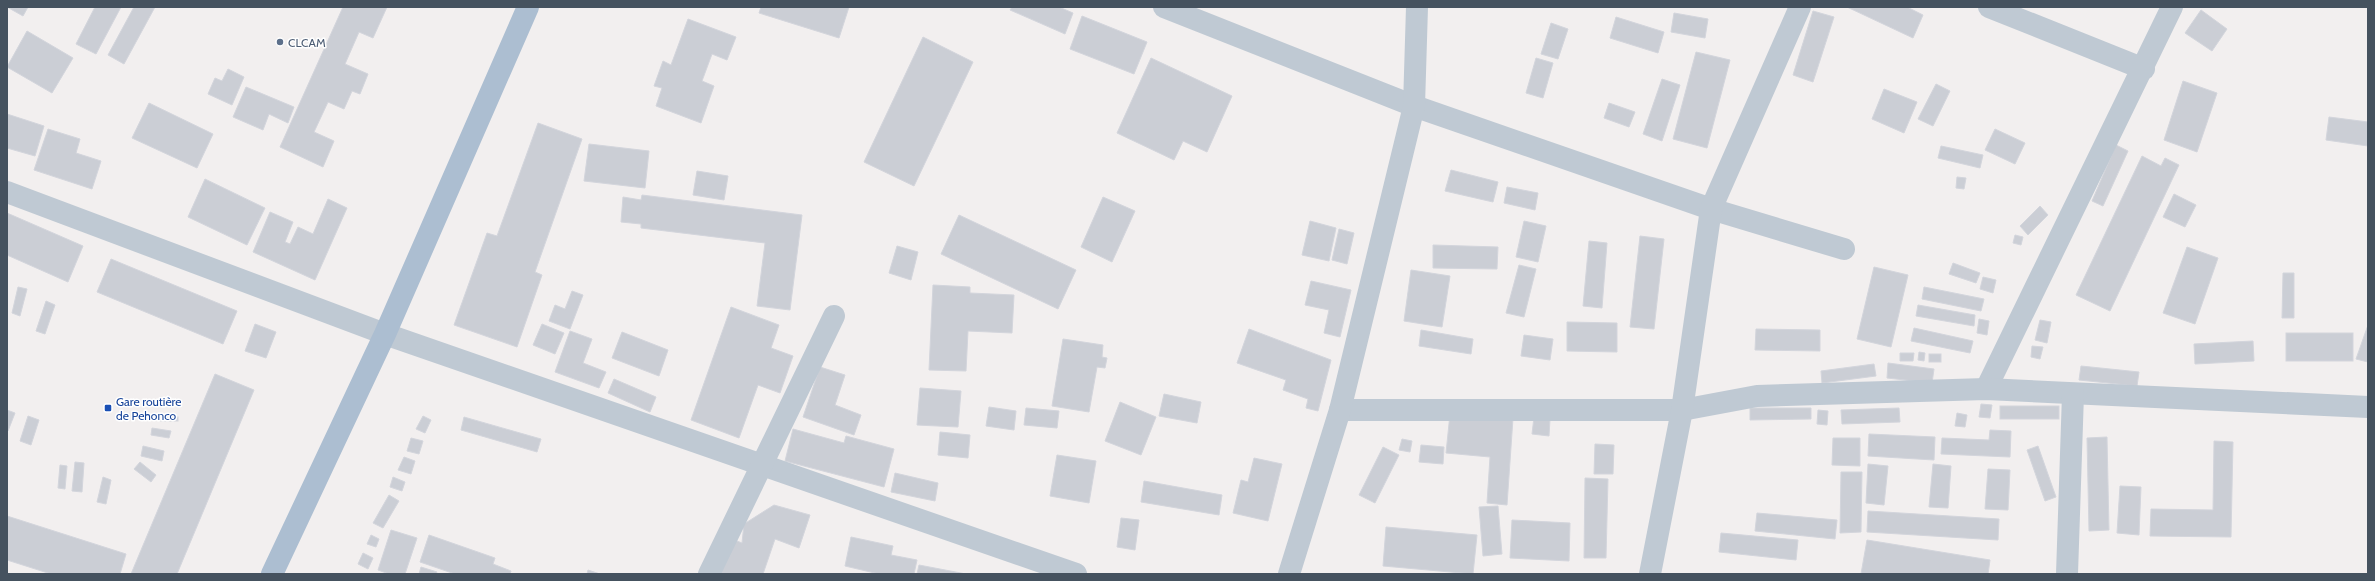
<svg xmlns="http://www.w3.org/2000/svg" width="2375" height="581" viewBox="0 0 2375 581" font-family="Cabin,sans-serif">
	<rect width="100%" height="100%" fill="#f2efef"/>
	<g fill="#cbced5" stroke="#d3d5dc">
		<polygon points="7,7 28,7 23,16"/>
		<polygon points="95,7 121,7 96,54 76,44"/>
		<polygon points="134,7 155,7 124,64 108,55"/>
		<polygon points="343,7 387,7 373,38 359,32 345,64 368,74 360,94 352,91 344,109 328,102 314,132 334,141 323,167 280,147"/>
		<polygon points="761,7 849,7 839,38 759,13"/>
		<polygon points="1012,7 1059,7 1073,13 1065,34 1010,10"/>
		<polygon points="1847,7 1907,7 1923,15 1913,38"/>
		<polygon points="2201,10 2227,29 2212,51 2185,33"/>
		<polygon points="1813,11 1834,17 1813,82 1793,75"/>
		<polygon points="1674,13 1708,19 1705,38 1671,32"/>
		<polygon points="1082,16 1147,42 1134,74 1070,49"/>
		<polygon points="1616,17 1664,32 1658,53 1610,38"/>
		<polygon points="688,19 736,37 727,60 712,54 702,81 714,86 701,123 656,106 662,88 654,86 663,61 671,65"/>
		<polygon points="1551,23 1568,29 1558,59 1541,54"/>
		<polygon points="27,31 73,58 52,93 7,67"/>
		<polygon points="923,37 973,62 914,186 864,162"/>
		<polygon points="1696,52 1730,60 1707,148 1673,139"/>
		<polygon points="1151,58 1232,96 1207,152 1183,141 1174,160 1117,133"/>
		<polygon points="1536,58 1553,63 1543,98 1526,93"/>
		<polygon points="228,69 244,77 232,105 208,94 215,78 222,81"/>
		<polygon points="1662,79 1680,85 1662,141 1643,134"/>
		<polygon points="2183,81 2217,93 2197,152 2164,140"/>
		<polygon points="1936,84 1950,91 1933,126 1918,119"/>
		<polygon points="246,87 294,107 288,123 269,114 263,130 233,117"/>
		<polygon points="1884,89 1917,102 1904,133 1872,119"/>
		<polygon points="149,103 213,134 197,168 132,138"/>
		<polygon points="1609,103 1635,112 1629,127 1604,118"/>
		<polygon points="7,114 44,126 35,156 7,148"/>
		<polygon points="2329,117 2368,122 2368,146 2326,140"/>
		<polygon points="538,123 582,139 535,272 542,275 517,347 454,325 487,233 497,236"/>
		<polygon points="48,129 80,139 76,153 101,161 92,189 34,170"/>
		<polygon points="1995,129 2025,143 2015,164 1985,150"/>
		<polygon points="589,144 649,151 645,188 584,181"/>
		<polygon points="2116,145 2128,151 2103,206 2092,201"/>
		<polygon points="1941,146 1983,155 1980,168 1938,158"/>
		<polygon points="2142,156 2161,166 2165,158 2179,165 2110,311 2076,295"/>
		<polygon points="1451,170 1498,182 1493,202 1445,191"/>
		<polygon points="697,171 728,176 724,200 693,195"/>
		<polygon points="1957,177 1966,178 1964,189 1956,188"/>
		<polygon points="205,179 265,208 247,245 188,217"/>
		<polygon points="1507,187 1538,193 1535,210 1504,203"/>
		<polygon points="2174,194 2196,205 2185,227 2163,217"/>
		<polygon points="642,195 802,215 790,310 757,306 765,243 641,228 641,224 621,222 623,197 641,200"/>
		<polygon points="1103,197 1135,211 1112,262 1081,247"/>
		<polygon points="328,199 347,208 315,280 253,252 270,212 293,222 285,242 290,244 298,227 313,234"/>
		<polygon points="2040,206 2048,215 2028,235 2020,226"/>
		<polygon points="7,213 83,246 68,282 7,255"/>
		<polygon points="959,215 1076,270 1058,309 941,254"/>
		<polygon points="1310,221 1336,228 1329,261 1302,255"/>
		<polygon points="1524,221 1546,226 1538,262 1516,257"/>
		<polygon points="1339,229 1354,233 1347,264 1332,260"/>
		<polygon points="2015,235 2023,237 2021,245 2013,243"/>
		<polygon points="1640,236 1664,239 1654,329 1630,327"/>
		<polygon points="1589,241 1607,243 1602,308 1583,306"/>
		<polygon points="1433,245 1498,247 1497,269 1433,268"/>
		<polygon points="897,246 918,252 911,280 889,273"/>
		<polygon points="2187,247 2218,258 2195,324 2163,313"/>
		<polygon points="111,259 237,311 223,344 97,292"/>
		<polygon points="1953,263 1980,273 1976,283 1949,274"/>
		<polygon points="1519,265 1536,269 1524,317 1506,313"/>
		<polygon points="1874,267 1908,275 1891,347 1857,339"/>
		<polygon points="1411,270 1450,276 1442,327 1404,321"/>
		<polygon points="2283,273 2294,273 2294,318 2282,318"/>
		<polygon points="1983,277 1996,280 1993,293 1980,289"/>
		<polygon points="1311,281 1351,290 1340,337 1324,333 1329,310 1305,305"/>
		<polygon points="933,285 970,287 970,293 1014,295 1012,333 968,331 966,371 929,370"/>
		<polygon points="18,287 27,289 20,316 12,313"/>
		<polygon points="1924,287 1984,299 1981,311 1922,299"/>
		<polygon points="572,291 583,295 570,329 549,321 555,305 565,309"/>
		<polygon points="46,301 55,305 45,334 36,331"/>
		<polygon points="1918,305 1975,315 1974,326 1916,316"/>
		<polygon points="731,307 779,325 771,348 793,356 780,393 758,385 739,438 691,420"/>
		<polygon points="1979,319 1989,321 1987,335 1977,333"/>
		<polygon points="2040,320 2051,322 2047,343 2035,340"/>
		<polygon points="1567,322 1617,323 1617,352 1567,351"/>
		<polygon points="255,324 276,332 266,358 245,351"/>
		<polygon points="542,324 564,333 555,354 533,345"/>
		<polygon points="2368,325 2368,362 2356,359"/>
		<polygon points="1914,328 1973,341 1970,353 1911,341"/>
		<polygon points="1249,329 1331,360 1318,411 1306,408 1308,399 1283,390 1286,380 1237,363"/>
		<polygon points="1756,329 1820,330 1820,351 1755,350"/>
		<polygon points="1421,330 1473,339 1471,354 1419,346"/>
		<polygon points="570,331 592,339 583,363 606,372 599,388 555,372"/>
		<polygon points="622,332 668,350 659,376 612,358"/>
		<rect x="2286" y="333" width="67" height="28"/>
		<polygon points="1524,335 1553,339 1550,360 1521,356"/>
		<polygon points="1063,339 1103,345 1102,357 1107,358 1105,368 1097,367 1089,412 1052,406"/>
		<polygon points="2253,341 2254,361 2195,364 2194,344"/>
		<polygon points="2032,346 2043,347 2040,359 2031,357"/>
		<polygon points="1919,352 1925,353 1924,361 1918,360"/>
		<polygon points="1900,353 1914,353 1913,361 1900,361"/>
		<rect x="1929" y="354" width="12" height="8"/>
		<polygon points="1888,363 1934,369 1932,383 1887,378"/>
		<polygon points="1874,364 1876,376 1822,383 1821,371"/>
		<polygon points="2081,366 2139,372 2137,386 2079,380"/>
		<polygon points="820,367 845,375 835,405 861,415 854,435 803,417"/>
		<polygon points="215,374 254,390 177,574 131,574"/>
		<polygon points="614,379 656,397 650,412 608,393"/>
		<polygon points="920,388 961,391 958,427 917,425"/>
		<polygon points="1164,394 1201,402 1197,423 1159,416"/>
		<polygon points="1120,402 1156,417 1141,455 1105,441"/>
		<polygon points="1981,404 1992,405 1990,418 1979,417"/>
		<rect x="2000" y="406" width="59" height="13"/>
		<polygon points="989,407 1016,411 1014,430 986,426"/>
		<polygon points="1026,408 1059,411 1057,428 1024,425"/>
		<polygon points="1750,408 1811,408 1811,419 1750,420"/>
		<polygon points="1899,408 1900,422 1842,424 1841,410"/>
		<polygon points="7,410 15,413 8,431 7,431"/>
		<polygon points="1818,410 1828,411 1827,425 1817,424"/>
		<polygon points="1957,413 1967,415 1965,427 1955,426"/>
		<polygon points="1450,414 1513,418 1507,505 1487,503 1490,457 1446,453"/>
		<polygon points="28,416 39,420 31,445 20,441"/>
		<polygon points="423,416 431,420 425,433 416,429"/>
		<rect x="160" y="417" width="18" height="4"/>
		<polygon points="464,417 541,439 537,452 461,430"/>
		<polygon points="1534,417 1550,419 1549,436 1532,434"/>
		<polygon points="152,428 171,431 169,438 151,435"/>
		<polygon points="793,429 844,443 846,436 894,449 884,487 785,461"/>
		<polygon points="1990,430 2011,431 2010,457 1941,454 1942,438 1989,440"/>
		<polygon points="940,432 970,435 968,458 938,455"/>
		<polygon points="1869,434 1935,437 1934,460 1868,456"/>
		<polygon points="2107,437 2109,530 2089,531 2087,438"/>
		<polygon points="411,438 423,441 419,454 407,451"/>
		<polygon points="1833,438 1860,438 1860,466 1832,465"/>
		<polygon points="1402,439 1412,441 1410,452 1399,450"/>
		<polygon points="2214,441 2233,442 2231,537 2150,536 2151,509 2213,510"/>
		<polygon points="1595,444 1614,445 1613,474 1594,474"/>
		<polygon points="1421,445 1444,447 1443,464 1419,462"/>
		<polygon points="143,446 164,451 162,461 141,456"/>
		<polygon points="2038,446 2056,497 2045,501 2027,450"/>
		<polygon points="1383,447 1399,455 1375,503 1359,495"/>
		<polygon points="1057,455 1096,461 1089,503 1050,496"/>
		<polygon points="404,457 415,461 411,474 398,470"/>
		<polygon points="1254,458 1282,464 1268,521 1233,513 1241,480 1248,482"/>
		<polygon points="75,462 84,463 82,492 72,491"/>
		<polygon points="140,462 156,475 151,482 134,469"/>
		<polygon points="1868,464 1888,466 1884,505 1866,503"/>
		<polygon points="1933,464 1951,466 1948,508 1929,507"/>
		<polygon points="60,465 67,466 65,489 58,488"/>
		<polygon points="1988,469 2010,470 2008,510 1985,509"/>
		<polygon points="1841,472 1862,472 1861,532 1840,533"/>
		<polygon points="895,473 938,483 935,501 891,492"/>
		<polygon points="103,477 111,480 106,504 97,502"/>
		<polygon points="393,477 405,482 402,491 390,487"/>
		<polygon points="1585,478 1608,479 1606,558 1584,558"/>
		<polygon points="1144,481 1222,495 1219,515 1141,502"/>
		<polygon points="2120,486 2141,487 2139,535 2117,533"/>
		<polygon points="389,495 399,501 383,528 373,523"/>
		<polygon points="774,505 810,515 799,548 775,539 763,574 720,574 732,539 742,543 744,524"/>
		<polygon points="1498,506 1502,554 1483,556 1479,507"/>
		<polygon points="1868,511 1999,519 1998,540 1867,532"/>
		<polygon points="1757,513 1837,520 1835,539 1755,531"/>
		<polygon points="7,516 126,554 120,574 51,574 7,560"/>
		<polygon points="1121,518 1139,520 1135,550 1117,547"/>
		<polygon points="1512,520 1570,523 1569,561 1510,558"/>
		<polygon points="1386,527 1477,535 1473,574 1383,566"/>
		<polygon points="391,530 417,538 405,574 389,574 378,570"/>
		<polygon points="1721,533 1798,540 1796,560 1719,552"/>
		<polygon points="371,535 379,539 376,547 367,544"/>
		<polygon points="429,535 495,558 493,564 511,571 510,574 455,574 420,562"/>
		<polygon points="851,537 893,546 891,555 917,560 914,574 879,574 845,566"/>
		<polygon points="1867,540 1990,560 1988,574 1861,574"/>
		<polygon points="363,553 373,558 368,569 358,564"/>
		<polygon points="919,565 966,574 917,574"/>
		<polygon points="421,567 437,572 436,574 419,574"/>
		<polygon points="588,570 600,574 587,574"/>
	</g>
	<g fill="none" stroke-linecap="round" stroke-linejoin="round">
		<g stroke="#bfc9d3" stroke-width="22">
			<polyline points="1164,7 1414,106 1711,209 1844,249"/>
			<polyline points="1989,7 2144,69"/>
			<polyline points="7,192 385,334 1076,574"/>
			<polyline points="1986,389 2172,7"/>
			<polyline points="1340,410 1682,410 1757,396 1986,389 2368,407"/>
			<polyline points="709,574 834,316"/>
			<polyline points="1289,574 1340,410 1414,106 1417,7"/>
			<polyline points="1650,574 1682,410 1711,209 1800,7"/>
			<polyline points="2067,574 2073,394"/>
		</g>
		<polyline stroke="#acbed1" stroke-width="22" points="272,574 385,334 528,7"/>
	</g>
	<circle fill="#5c6f8a" stroke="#fff" stroke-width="1.5" cx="280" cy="42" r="4"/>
	<rect fill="#1a4fb4" stroke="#fff" stroke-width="1.5" x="104" y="404" width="8" height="8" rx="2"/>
	<g text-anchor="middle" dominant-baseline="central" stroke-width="3" stroke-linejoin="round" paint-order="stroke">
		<g font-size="12" fill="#4e5e75" stroke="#fff" text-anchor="start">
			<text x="288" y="42">CLCAM</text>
		</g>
		<g font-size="12" fill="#164399" stroke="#fff" text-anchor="start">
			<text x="116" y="401">Gare routière<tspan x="116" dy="14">de Pehonco</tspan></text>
		</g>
	</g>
	<rect width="2375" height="581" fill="none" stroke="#45525f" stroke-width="16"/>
</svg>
